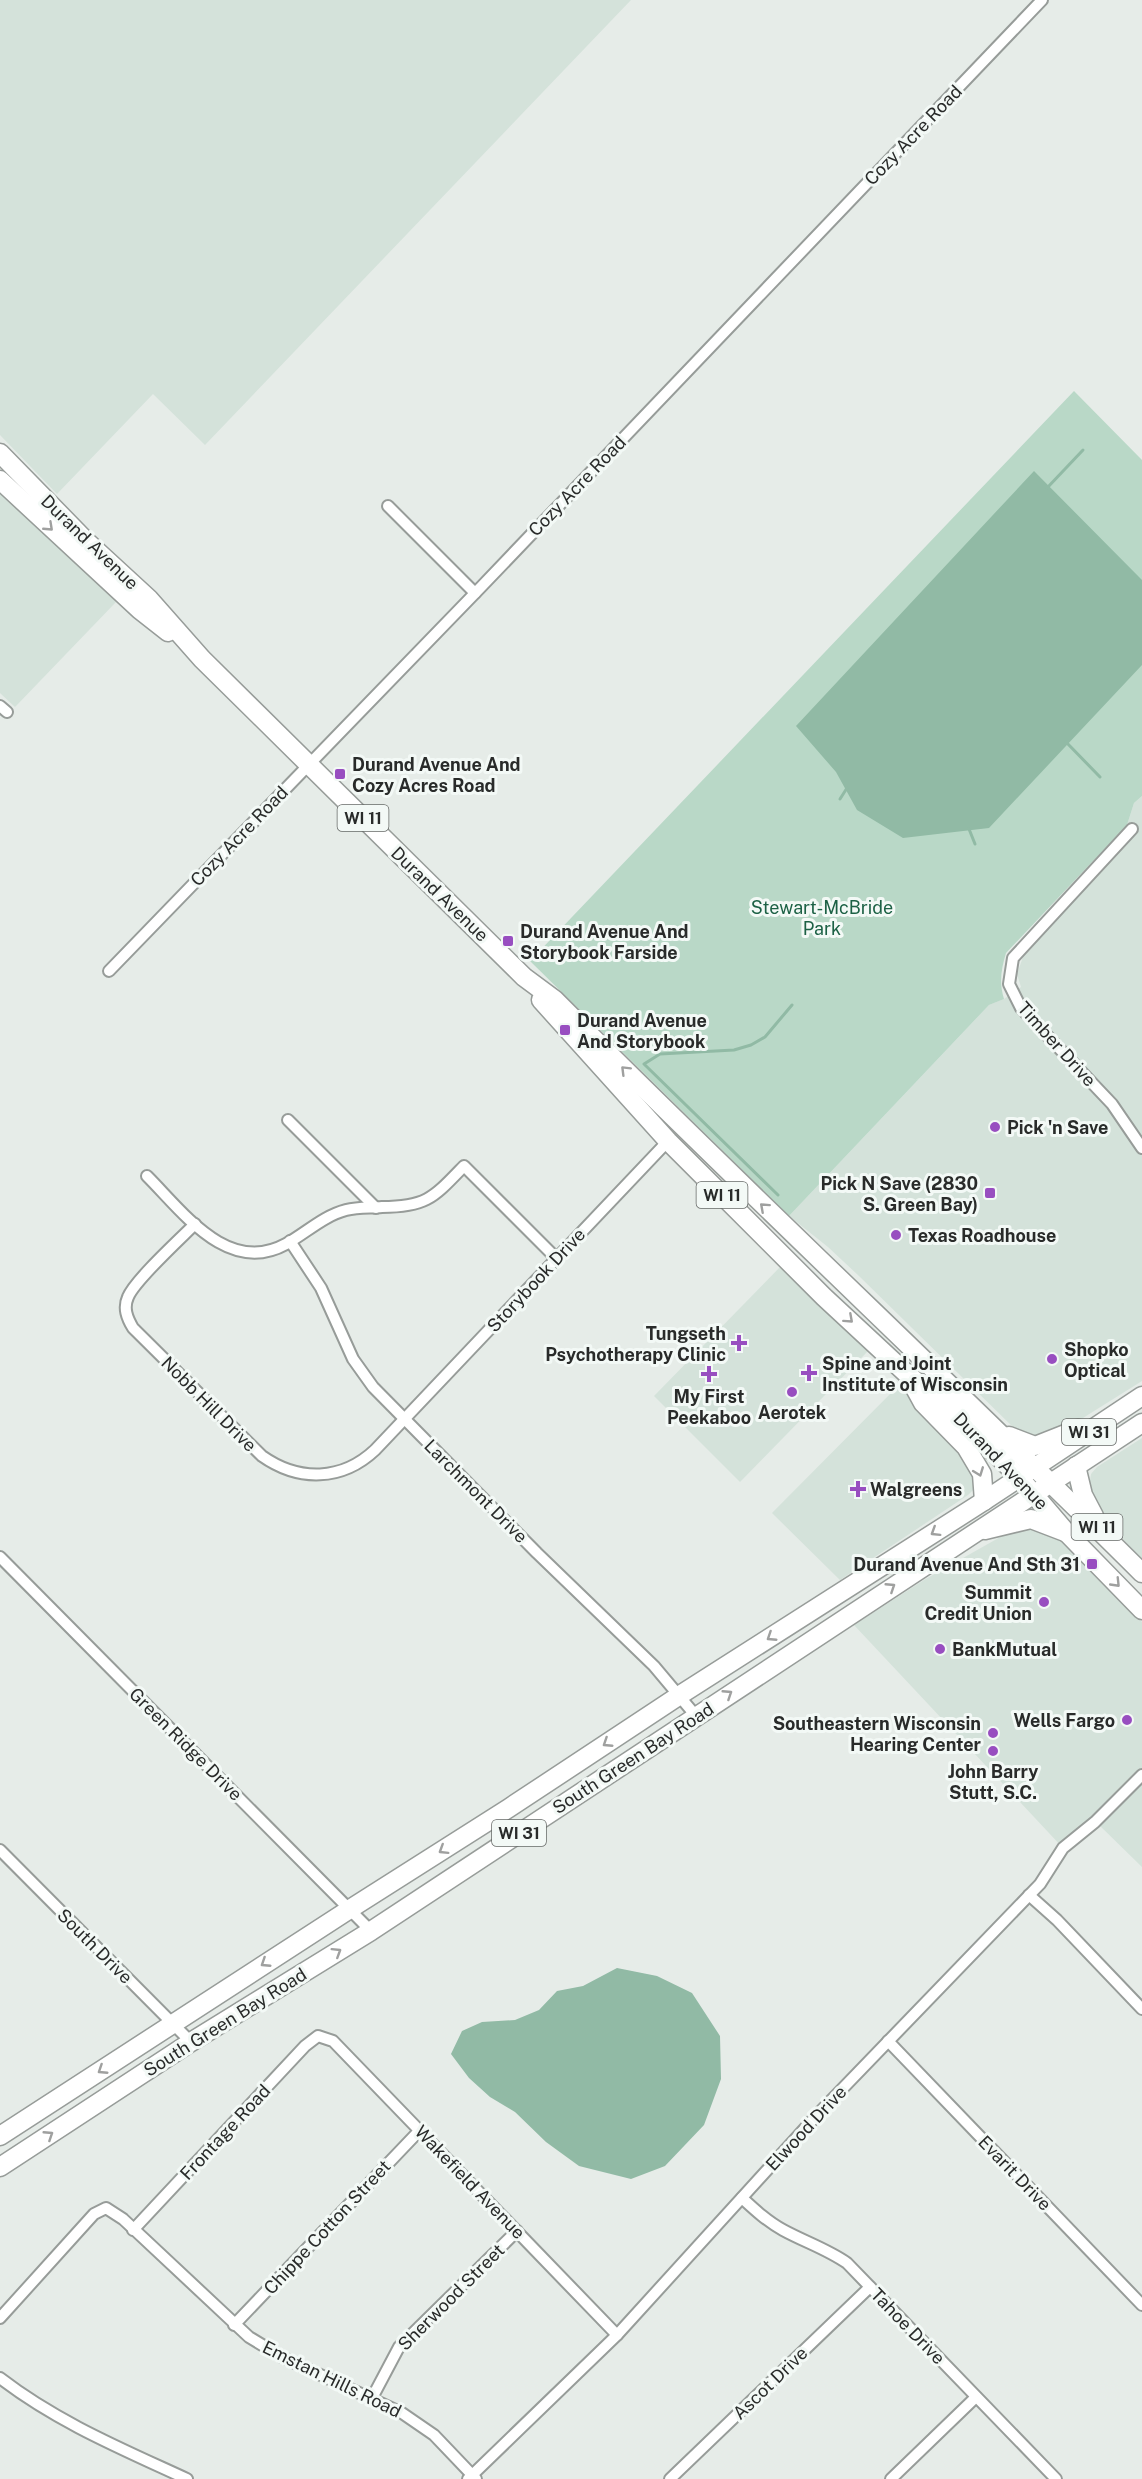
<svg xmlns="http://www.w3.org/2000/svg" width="1142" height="2479" viewBox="0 0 1142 2479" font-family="'Public Sans',sans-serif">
	<rect width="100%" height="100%" fill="#e6ece8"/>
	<g fill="#d4e2da">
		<polygon points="0,0 631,0 205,445 153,394 57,494 0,435"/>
		<polygon points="0,492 116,602 15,707 0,693"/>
		<polygon points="1142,796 1142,1381 1059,1433 1038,1442 1022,1436 859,1276 828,1247 789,1216 989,1005 1004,999 1021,987 1017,974 1024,954 1136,834 1127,825 1134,803"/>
		<polygon points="782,1265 869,1350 740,1482 654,1396"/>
		<polygon points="901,1383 910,1396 976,1470 975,1488 968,1495 840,1580 772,1513"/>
		<polygon points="1142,1438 1142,1559 1096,1511 1089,1487 1091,1474 1097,1467"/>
		<polygon points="1035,1525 1053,1533 1142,1622 1142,1867 1096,1822 1063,1848 854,1625 924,1580 1018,1527"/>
	</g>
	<path fill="#b9d8c7" d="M1074,391L1142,460V796L1134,803L1127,825L1006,953C1001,970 999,982 1004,999L989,1005L789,1216L530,961Z"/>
	<g fill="#91baa5">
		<polygon points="1034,471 1142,580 1142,665 989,828 903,838 857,810 836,772 796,726"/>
		<polygon points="617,1968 657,1976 692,1993 720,2036 721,2079 704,2125 665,2166 631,2179 579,2166 546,2142 515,2112 490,2097 469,2078 451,2054 462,2031 482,2022 515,2020 539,2010 557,1991 583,1986"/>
	</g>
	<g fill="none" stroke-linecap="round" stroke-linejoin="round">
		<g stroke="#91baa5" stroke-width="3">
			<polyline points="1047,488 1083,450"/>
			<polyline points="1066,742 1100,777"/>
			<polyline points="840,799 847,788"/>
			<polyline points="969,829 975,844"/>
			<polyline points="778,1195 644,1064 660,1054 734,1050 751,1045 765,1037 792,1005"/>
		</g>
		<g stroke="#979c99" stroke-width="14">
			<g id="street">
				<polyline points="388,506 475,593"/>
				<polyline points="0,706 7,712"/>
				<polyline points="1132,829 1013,958 1009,984 1021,1008 1112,1104 1142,1148"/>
				<polyline points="109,971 481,587 1042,0"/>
				<polyline points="288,1120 376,1208"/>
				<path d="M147,1176C183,1212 228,1276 286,1244C306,1233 323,1216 346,1210C358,1207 370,1208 382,1207C427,1207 434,1197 464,1166L557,1259"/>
				<path d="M195,1224C180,1239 135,1280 128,1297C123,1308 127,1318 133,1328L262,1456C299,1482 342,1481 375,1450L668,1141"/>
				<polyline points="290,1241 321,1288 353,1359 373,1387 537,1553 654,1666 696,1716"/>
				<polyline points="0,1557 371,1931"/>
				<polyline points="0,1850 191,2042"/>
				<polyline points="1029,1895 1057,1920 1142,2009"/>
				<polyline points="888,2041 1142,2305"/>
				<path d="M742,2198C755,2210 768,2222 783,2230C805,2242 827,2249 847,2263L1056,2479"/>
				<polyline points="133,2230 305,2046 318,2036 333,2041 617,2335"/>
				<polyline points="0,2318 94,2214 106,2208 123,2219 249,2337 282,2357 402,2413 434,2435 476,2479"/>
				<polyline points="234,2325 420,2130"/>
				<path d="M0,2378C57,2422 122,2449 187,2479"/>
				<polyline points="372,2398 399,2347 517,2231"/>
				<polyline points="468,2479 617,2335 818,2114 1040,1884 1063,1848 1095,1822 1142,1775"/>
				<polyline points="670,2479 870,2287"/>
				<polyline points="891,2479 976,2397"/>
			</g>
		</g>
		<g stroke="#979c99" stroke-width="21">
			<g id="primary">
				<path d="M0,453L87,542L149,599L202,659L524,977L555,1000C748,1194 948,1380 1142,1573"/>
				<polyline points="0,480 140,610 168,632"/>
				<polyline points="541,1000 668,1141 824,1297 908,1375 950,1408 1020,1478 1066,1532 1142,1610"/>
				<polyline points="911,1381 923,1403 966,1447 982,1474 984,1501"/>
				<polyline points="1009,1436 1035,1446 1078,1429"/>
				<polyline points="1076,1466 1083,1495 1094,1516"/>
				<polyline points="985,1530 1031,1519 1065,1532"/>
				<polyline points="0,2136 350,1909 509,1808 680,1695 984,1501 1142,1396"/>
				<polyline points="0,2167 191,2042 371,1931 1142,1423"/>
			</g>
		</g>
		<use href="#street" stroke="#fff" stroke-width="10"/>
		<use href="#primary" stroke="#fff" stroke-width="18"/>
	</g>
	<defs><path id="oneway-chevron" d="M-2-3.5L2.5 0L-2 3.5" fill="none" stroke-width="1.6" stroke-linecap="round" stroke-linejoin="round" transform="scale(1.5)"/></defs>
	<g stroke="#9fa09f">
		<use href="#oneway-chevron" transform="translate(49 527) rotate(43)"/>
		<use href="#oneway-chevron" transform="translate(625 1070) rotate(-135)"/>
		<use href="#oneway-chevron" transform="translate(764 1207) rotate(-138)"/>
		<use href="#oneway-chevron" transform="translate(849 1319) rotate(42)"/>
		<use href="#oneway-chevron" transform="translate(979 1472) rotate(69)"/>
		<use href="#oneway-chevron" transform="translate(935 1532) rotate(148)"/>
		<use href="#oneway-chevron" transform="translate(1116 1583) rotate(46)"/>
		<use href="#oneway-chevron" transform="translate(891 1587) rotate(-33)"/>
		<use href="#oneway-chevron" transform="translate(771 1637) rotate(147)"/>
		<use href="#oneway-chevron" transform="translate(728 1694) rotate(-33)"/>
		<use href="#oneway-chevron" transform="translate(607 1743) rotate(147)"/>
		<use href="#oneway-chevron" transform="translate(443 1850) rotate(148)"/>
		<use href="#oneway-chevron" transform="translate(337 1952) rotate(-32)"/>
		<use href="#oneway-chevron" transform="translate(265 1963) rotate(147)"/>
		<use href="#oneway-chevron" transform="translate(102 2070) rotate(147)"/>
		<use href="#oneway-chevron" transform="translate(49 2135) rotate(-33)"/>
	</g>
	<g fill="#984ec0" stroke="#f3f9f6" stroke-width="2">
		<rect x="334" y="768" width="12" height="12" rx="3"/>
		<rect x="502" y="935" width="12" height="12" rx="3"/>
		<rect x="559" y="1024" width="12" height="12" rx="3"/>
		<circle cx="995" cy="1127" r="6"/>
		<rect x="984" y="1187" width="12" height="12" rx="3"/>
		<circle cx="896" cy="1235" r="6"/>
		<path d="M736 1334h6v6h6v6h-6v6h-6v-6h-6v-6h6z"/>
		<circle cx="1052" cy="1359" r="6"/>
		<path d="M806 1364h6v6h6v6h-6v6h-6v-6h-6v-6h6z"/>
		<path d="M706 1365h6v6h6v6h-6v6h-6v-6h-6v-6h6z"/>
		<circle cx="792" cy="1392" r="6"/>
		<path d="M855 1480h6v6h6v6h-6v6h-6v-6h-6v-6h6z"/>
		<rect x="1086" y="1558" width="12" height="12" rx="3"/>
		<circle cx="1044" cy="1602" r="6"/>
		<circle cx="940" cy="1649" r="6"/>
		<circle cx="1127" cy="1720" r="6"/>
		<circle cx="993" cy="1733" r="6"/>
		<circle cx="993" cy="1751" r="6"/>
	</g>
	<g text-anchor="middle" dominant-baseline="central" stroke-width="6" stroke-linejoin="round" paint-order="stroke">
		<g fill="#f3f9f6" stroke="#666967" stroke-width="1.5">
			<rect x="337.5" y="805" width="51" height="26" rx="4.5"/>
			<rect x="696.5" y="1182" width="51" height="26" rx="4.5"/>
			<rect x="1062" y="1419" width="54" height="26" rx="4.5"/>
			<rect x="1071.5" y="1514" width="51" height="26" rx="4.5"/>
			<rect x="492" y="1820" width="54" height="26" rx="4.5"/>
		</g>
		<g font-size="16" font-weight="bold" fill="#292b2a">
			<text x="363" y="818">WI 11</text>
			<text x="722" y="1195">WI 11</text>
			<text x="1089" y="1432">WI 31</text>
			<text x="1097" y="1527">WI 11</text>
			<text x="519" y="1833">WI 31</text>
		</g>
		<g font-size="18" fill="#292b2a" stroke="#f3f9f6">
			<text transform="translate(913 135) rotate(-46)">Cozy Acre Road</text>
			<text transform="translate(577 486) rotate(-46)">Cozy Acre Road</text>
			<text transform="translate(90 542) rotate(44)">Durand Avenue</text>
			<text transform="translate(239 836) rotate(-46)">Cozy Acre Road</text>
			<text transform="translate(440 894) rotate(44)">Durand Avenue</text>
			<text transform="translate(1057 1044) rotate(48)">Timber Drive</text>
			<text transform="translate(536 1280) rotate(-47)">Storybook Drive</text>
			<text transform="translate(209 1404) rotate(45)">Nobb Hill Drive</text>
			<text transform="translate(1001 1461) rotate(46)">Durand Avenue</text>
			<text transform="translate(476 1491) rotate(45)">Larchmont Drive</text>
			<text transform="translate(186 1744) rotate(45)">Green Ridge Drive</text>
			<text transform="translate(633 1758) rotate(-33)">South Green Bay Road</text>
			<text transform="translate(95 1946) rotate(45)">South Drive</text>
			<text transform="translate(225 2022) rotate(-32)">South Green Bay Road</text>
			<text transform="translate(806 2128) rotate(-47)">Elwood Drive</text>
			<text transform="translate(225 2132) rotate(-47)">Frontage Road</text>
			<text transform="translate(1015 2173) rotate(46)">Evarit Drive</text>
			<text transform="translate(470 2182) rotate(46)">Wakefield Avenue</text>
			<text transform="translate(327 2227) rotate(-47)">Chippe Cotton Street</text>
			<text transform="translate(451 2297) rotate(-45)">Sherwood Street</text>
			<text transform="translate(908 2326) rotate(46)">Tahoe Drive</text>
			<text transform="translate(332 2379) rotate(26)">Emstan Hills Road</text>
			<text transform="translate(770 2383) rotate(-44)">Ascot Drive</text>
		</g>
		<g font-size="18" font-weight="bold" fill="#292b2a" stroke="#f3f9f6" text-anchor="start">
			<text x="352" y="764">Durand Avenue And<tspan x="352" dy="21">Cozy Acres Road</tspan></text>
			<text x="520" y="931">Durand Avenue And<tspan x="520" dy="21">Storybook Farside</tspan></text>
			<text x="577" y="1020">Durand Avenue<tspan x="577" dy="21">And Storybook</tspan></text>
			<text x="1007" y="1127">Pick 'n Save</text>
			<text x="978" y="1183" text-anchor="end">Pick N Save (2830<tspan x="978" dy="21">S. Green Bay)</tspan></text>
			<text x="908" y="1235">Texas Roadhouse</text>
			<text x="726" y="1333" text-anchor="end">Tungseth<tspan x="726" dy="21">Psychotherapy Clinic</tspan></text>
			<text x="1064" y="1349">Shopko<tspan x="1064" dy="21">Optical</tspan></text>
			<text x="822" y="1363">Spine and Joint<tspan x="822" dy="21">Institute of Wisconsin</tspan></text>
			<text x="709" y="1396" text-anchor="middle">My First<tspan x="709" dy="21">Peekaboo</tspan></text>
			<text x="792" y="1412" text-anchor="middle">Aerotek</text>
			<text x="870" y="1489">Walgreens</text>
			<text x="1080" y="1564" text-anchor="end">Durand Avenue And Sth 31</text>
			<text x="1032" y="1592" text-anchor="end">Summit<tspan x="1032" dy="21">Credit Union</tspan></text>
			<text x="952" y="1649">BankMutual</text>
			<text x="1115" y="1720" text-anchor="end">Wells Fargo</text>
			<text x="981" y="1723" text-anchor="end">Southeastern Wisconsin<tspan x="981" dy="21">Hearing Center</tspan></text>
			<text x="993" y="1771" text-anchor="middle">John Barry<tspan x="993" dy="21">Stutt, S.C.</tspan></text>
		</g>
		<g font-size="18" fill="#1c6145" stroke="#f3f9f6">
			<text x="822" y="907">Stewart-McBride<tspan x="822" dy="21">Park</tspan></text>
		</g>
	</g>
</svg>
